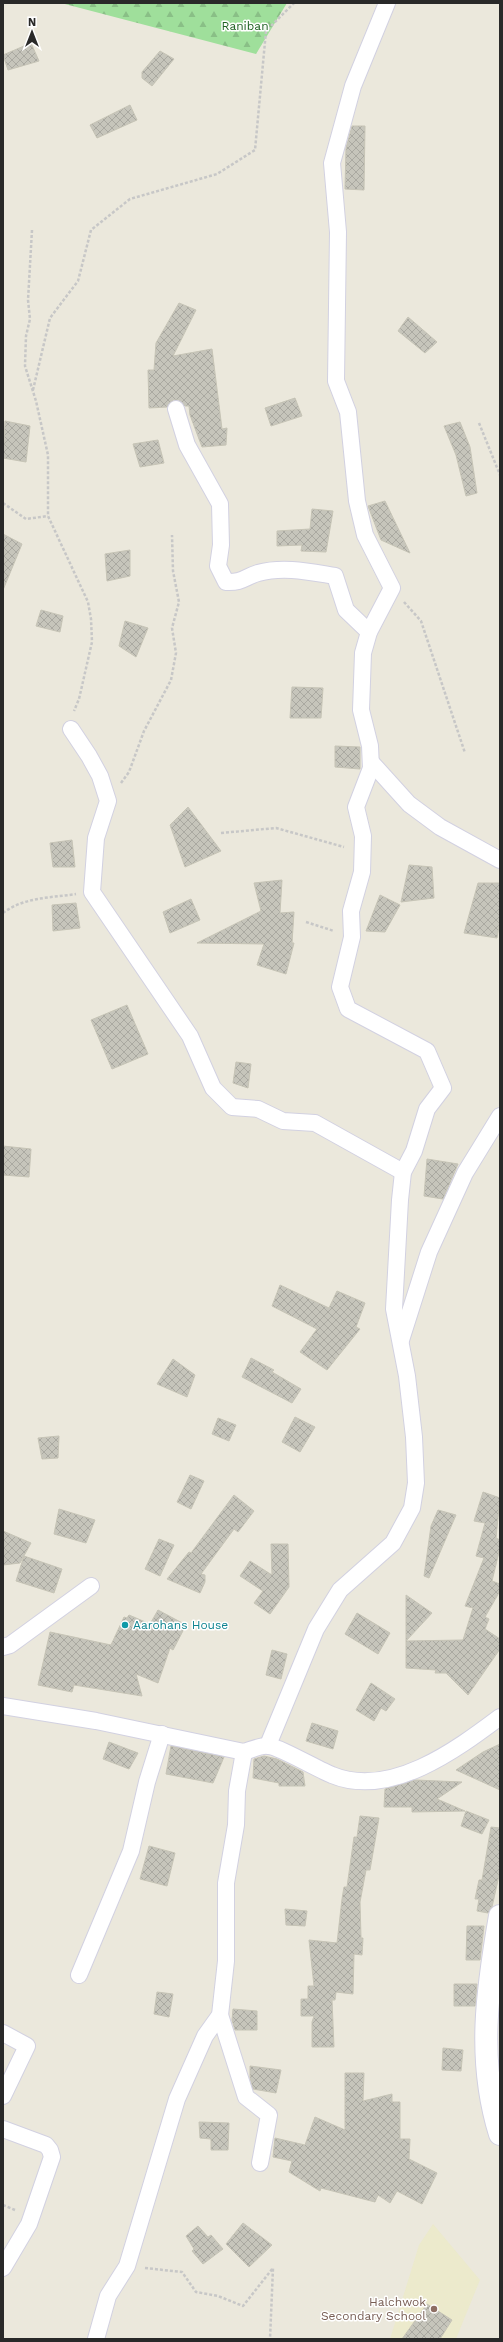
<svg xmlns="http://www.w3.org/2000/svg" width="503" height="2342" viewBox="0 0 503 2342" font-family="'Work Sans',sans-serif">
	<defs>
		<pattern id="forest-firs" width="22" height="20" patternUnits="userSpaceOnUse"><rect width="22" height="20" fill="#9fdf9b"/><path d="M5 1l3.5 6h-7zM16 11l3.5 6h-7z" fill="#89bf86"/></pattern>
		<pattern id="building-cross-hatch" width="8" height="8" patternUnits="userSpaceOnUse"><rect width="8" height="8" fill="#c6c5bb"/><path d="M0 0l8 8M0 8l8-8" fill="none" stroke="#aaa9a1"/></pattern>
	</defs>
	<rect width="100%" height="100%" fill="#ebe8dc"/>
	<polygon fill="#eceacc" points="433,2224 480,2280 456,2339 390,2339 419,2245"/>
	<polygon fill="url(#forest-firs)" points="61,3 287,3 256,54"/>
	<g fill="url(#building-cross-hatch)" stroke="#c6c4b6">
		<polygon points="31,43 39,61 8,70 3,55"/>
		<polygon points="160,51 174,59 152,86 142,78 142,72"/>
		<polygon points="130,105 137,120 97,138 90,125"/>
		<polygon points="352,126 365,126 364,190 345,189 346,148"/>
		<polygon points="179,303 196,310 173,356 212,349 222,429 227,428 226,445 202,447 190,415 189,406 185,406 179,400 173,400 167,407 149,408 148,370 154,370 156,343"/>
		<polygon points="408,317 437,342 425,353 398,331"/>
		<polygon points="295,398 302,416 271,426 265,408"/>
		<polygon points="5,421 30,426 26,462 3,458"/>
		<polygon points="460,422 470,447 477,493 466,496 456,455 444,426"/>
		<polygon points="158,440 164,463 140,467 133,444"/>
		<polygon points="385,501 410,553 381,540 368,506"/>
		<polygon points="312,509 333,511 326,552 301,551 302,545 277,546 277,531 310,529"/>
		<polygon points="3,534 22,544 3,590"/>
		<polygon points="130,550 130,576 107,581 105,554"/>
		<polygon points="41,610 63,616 60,632 36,626"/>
		<polygon points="125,621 148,628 136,657 119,646"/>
		<polygon points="292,687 323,688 321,718 290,718"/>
		<polygon points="335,746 360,747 360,769 335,767"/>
		<polygon points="188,807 221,851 185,867 170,825"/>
		<polygon points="72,840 75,867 53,867 50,843"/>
		<polygon points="409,865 432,867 434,898 401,902"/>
		<polygon points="282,880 280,913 294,912 292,943 294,943 286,974 257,965 264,944 197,943 261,911 254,883"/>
		<polygon points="478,883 500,883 500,921 497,938 464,933"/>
		<polygon points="380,895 400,905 385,932 366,931"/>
		<polygon points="191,899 200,920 170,933 163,912"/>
		<polygon points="76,903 80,928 53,931 52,905"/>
		<polygon points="127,1005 148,1054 112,1069 91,1020"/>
		<polygon points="236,1062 251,1064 248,1088 233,1083"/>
		<polygon points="3,1146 31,1149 29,1177 3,1175"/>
		<polygon points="427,1159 458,1164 443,1199 424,1196"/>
		<polygon points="280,1285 329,1308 337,1291 365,1303 356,1327 360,1329 327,1370 300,1352 317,1329 272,1306"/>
		<polygon points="251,1358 274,1370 272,1372 301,1389 292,1403 242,1377"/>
		<polygon points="173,1359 195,1375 187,1397 157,1384"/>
		<polygon points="295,1417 315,1427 300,1452 282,1442"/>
		<polygon points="218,1418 236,1425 229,1441 212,1434"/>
		<polygon points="59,1436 58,1458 42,1459 38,1438"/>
		<polygon points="190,1475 204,1481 191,1509 177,1502"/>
		<polygon points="483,1492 500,1498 496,1538 500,1540 500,1548 492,1581 500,1584 500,1591 485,1617 489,1619 485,1629 500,1639 500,1649 468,1695 446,1673 435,1673 436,1670 406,1668 406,1641 463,1640 473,1608 465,1606 484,1558 476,1556 485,1523 474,1521"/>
		<polygon points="234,1495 254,1511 238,1532 234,1529 201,1574 205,1575 205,1582 200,1593 167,1579 189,1552 191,1553"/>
		<polygon points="59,1509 95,1520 86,1543 54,1534"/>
		<polygon points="438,1510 456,1515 429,1578 424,1576 431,1526"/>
		<polygon points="3,1531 31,1543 20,1563 3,1565"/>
		<polygon points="159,1539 174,1545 160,1576 145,1569"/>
		<polygon points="271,1544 288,1544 289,1587 270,1614 254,1603 263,1591 240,1576 250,1561 272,1575"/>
		<polygon points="24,1556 62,1569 54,1593 16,1581"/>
		<polygon points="406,1595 432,1613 406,1641"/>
		<polygon points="158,1610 186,1625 173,1650 170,1648 158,1683 136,1674 142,1696 74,1685 72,1692 38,1685 50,1632 111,1645 124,1617 127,1618 129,1615 150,1624"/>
		<polygon points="357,1613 390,1633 378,1654 345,1634"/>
		<polygon points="272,1650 287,1654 281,1679 266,1675"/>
		<polygon points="371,1683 395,1699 386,1711 381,1708 374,1721 356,1710"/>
		<polygon points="312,1723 338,1731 333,1749 306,1741"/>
		<polygon points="109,1742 138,1753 129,1769 103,1759"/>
		<polygon points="500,1744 500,1790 456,1770 483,1752"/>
		<polygon points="171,1746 224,1757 213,1783 166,1774"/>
		<polygon points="264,1756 277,1759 303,1772 305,1786 279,1786 279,1783 253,1778 254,1759"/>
		<polygon points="415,1780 462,1782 437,1799 465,1811 412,1812 412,1807 384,1807 385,1789"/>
		<polygon points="466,1811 489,1820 482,1834 461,1826"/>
		<polygon points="360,1816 379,1818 370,1870 366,1870 360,1902 361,1938 363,1938 362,1955 354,1954 353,1994 336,1992 335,2000 332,2000 334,2047 312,2047 312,2022 314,2016 301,2016 301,1999 308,1999 308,1986 314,1986 309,1940 337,1943 342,1899 344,1887 347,1887 354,1837 357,1837"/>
		<polygon points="491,1827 500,1828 500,1871 492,1907 488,1913 477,1911 479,1899 475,1899 479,1880 482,1880"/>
		<polygon points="149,1846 175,1853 167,1886 140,1879"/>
		<polygon points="285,1909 307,1911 305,1926 286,1925"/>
		<polygon points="467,1926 484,1926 480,1960 466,1960"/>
		<polygon points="454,1984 477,1984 475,2006 454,2006"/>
		<polygon points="157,1992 173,1994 169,2017 154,2014"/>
		<polygon points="233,2009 257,2011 257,2030 235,2030 232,2020"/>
		<polygon points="443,2048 463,2050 461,2071 442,2070"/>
		<polygon points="250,2066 281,2070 276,2093 253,2089 250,2078"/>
		<polygon points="345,2073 364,2073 363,2101 392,2094 392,2102 400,2102 400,2139 410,2139 409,2159 437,2173 422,2204 397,2191 390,2203 378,2195 375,2202 321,2188 320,2191 289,2172 292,2161 273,2157 275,2138 305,2145 315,2117 345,2130"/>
		<polygon points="199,2122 229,2123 228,2150 211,2150 211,2139 200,2138"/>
		<polygon points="243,2223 272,2245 249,2267 226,2244"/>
		<polygon points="198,2226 208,2237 211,2235 223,2249 203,2264 192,2251 194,2249 186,2236"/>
		<polygon points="427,2304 452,2320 440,2339 402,2339"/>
	</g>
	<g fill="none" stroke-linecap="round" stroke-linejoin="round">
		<g stroke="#d2d1e1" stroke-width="18">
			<g id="street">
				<path d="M176,409L187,445L220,504L221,545L218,566L226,582C242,583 245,577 258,573C284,566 310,572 335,576L346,610L369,632"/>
				<polyline points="71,729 89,756 100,776 108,801 96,838 92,892 190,1036 213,1088 232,1107 258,1109 283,1121 315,1123 403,1172"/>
				<polyline points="371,762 409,804 440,827 500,860"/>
				<polyline points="401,1340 429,1252 465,1173 500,1116"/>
				<polyline points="3,1647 10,1645 91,1586"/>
				<path d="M3,1706L96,1721L244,1752C251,1750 261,1745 268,1746C278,1746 319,1770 332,1775C390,1799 456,1750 500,1717"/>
				<polyline points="268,1745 316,1629 340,1590 393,1543 412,1508 416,1483 414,1437 407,1376 394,1309 400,1200 403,1172 414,1151 427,1109 443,1088 427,1051 348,1009 340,987 352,937 351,911 362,872 363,836 356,807 371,768 370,746 361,710 363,653 369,632 392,588 365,535 357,501 348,412 336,381 338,232 332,163 353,86 387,3"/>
				<polyline points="79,1975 131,1851 147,1782 162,1734"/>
				<polyline points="220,2015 246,2097 269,2115 260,2163"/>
				<polyline points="3,2033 27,2046 3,2096"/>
				<polyline points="3,2129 46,2145 50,2150 52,2157 29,2224 3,2268"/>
				<polyline points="96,2339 108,2296 127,2266 177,2099 205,2036 220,2015 226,1961 226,1883 236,1825 237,1791 244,1752"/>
			</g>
		</g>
		<g stroke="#d2d1e1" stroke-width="24">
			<path id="secondary" d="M500,1916C487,1991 477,2060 500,2134"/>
		</g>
		<g stroke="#c7c7c7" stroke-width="2.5" stroke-dasharray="3 2" stroke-linecap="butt">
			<polyline points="32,230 28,300 30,319 26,336 25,366 36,401 48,455 48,516 88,602 91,619 92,642 79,699 74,711"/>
			<polyline points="33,390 50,318 78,281 91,230 130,199 217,174 255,150 266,31 294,3"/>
			<polyline points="479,423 500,475"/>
			<polyline points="3,503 26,519 48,516"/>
			<polyline points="404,602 421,621 465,753"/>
			<polyline points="121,783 129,772 144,731 171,680 176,653 172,628 179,602 173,571 172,535"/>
			<polyline points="221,833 276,828 344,847"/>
			<path d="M3,913C24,897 50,898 76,894"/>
			<polyline points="306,922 334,931"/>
			<polyline points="3,2205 15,2210"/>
			<polyline points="145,2268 182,2272 196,2292 218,2296 243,2306 273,2268 270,2339"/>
		</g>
		<use href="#street" stroke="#fff" stroke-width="16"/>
		<use href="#secondary" stroke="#fff" stroke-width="22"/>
	</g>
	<circle fill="#0f9aa8" stroke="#fff" stroke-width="1.5" cx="125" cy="1625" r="4"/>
	<circle fill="#8d6e63" stroke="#fff" stroke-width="1.5" cx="434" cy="2309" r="4"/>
	<g text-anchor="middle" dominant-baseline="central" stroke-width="3" stroke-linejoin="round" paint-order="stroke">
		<g font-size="12" fill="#1e6222" stroke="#fff">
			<text x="245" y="26">Raniban</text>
		</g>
		<g font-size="12" fill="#0d838f" stroke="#fff" text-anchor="start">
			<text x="133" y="1625">Aarohans House</text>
		</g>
		<g font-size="12" fill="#785e54" stroke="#fff" text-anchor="end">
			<text x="426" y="2302">Halchwok<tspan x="426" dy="14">Secondary School</tspan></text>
		</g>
	</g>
	<rect width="503" height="2342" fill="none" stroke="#292929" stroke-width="8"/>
	<g transform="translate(32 32)" stroke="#ffffff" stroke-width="3" paint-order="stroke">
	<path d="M0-3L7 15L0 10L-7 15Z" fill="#292929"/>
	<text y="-6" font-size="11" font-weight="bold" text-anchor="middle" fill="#292929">N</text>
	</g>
</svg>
